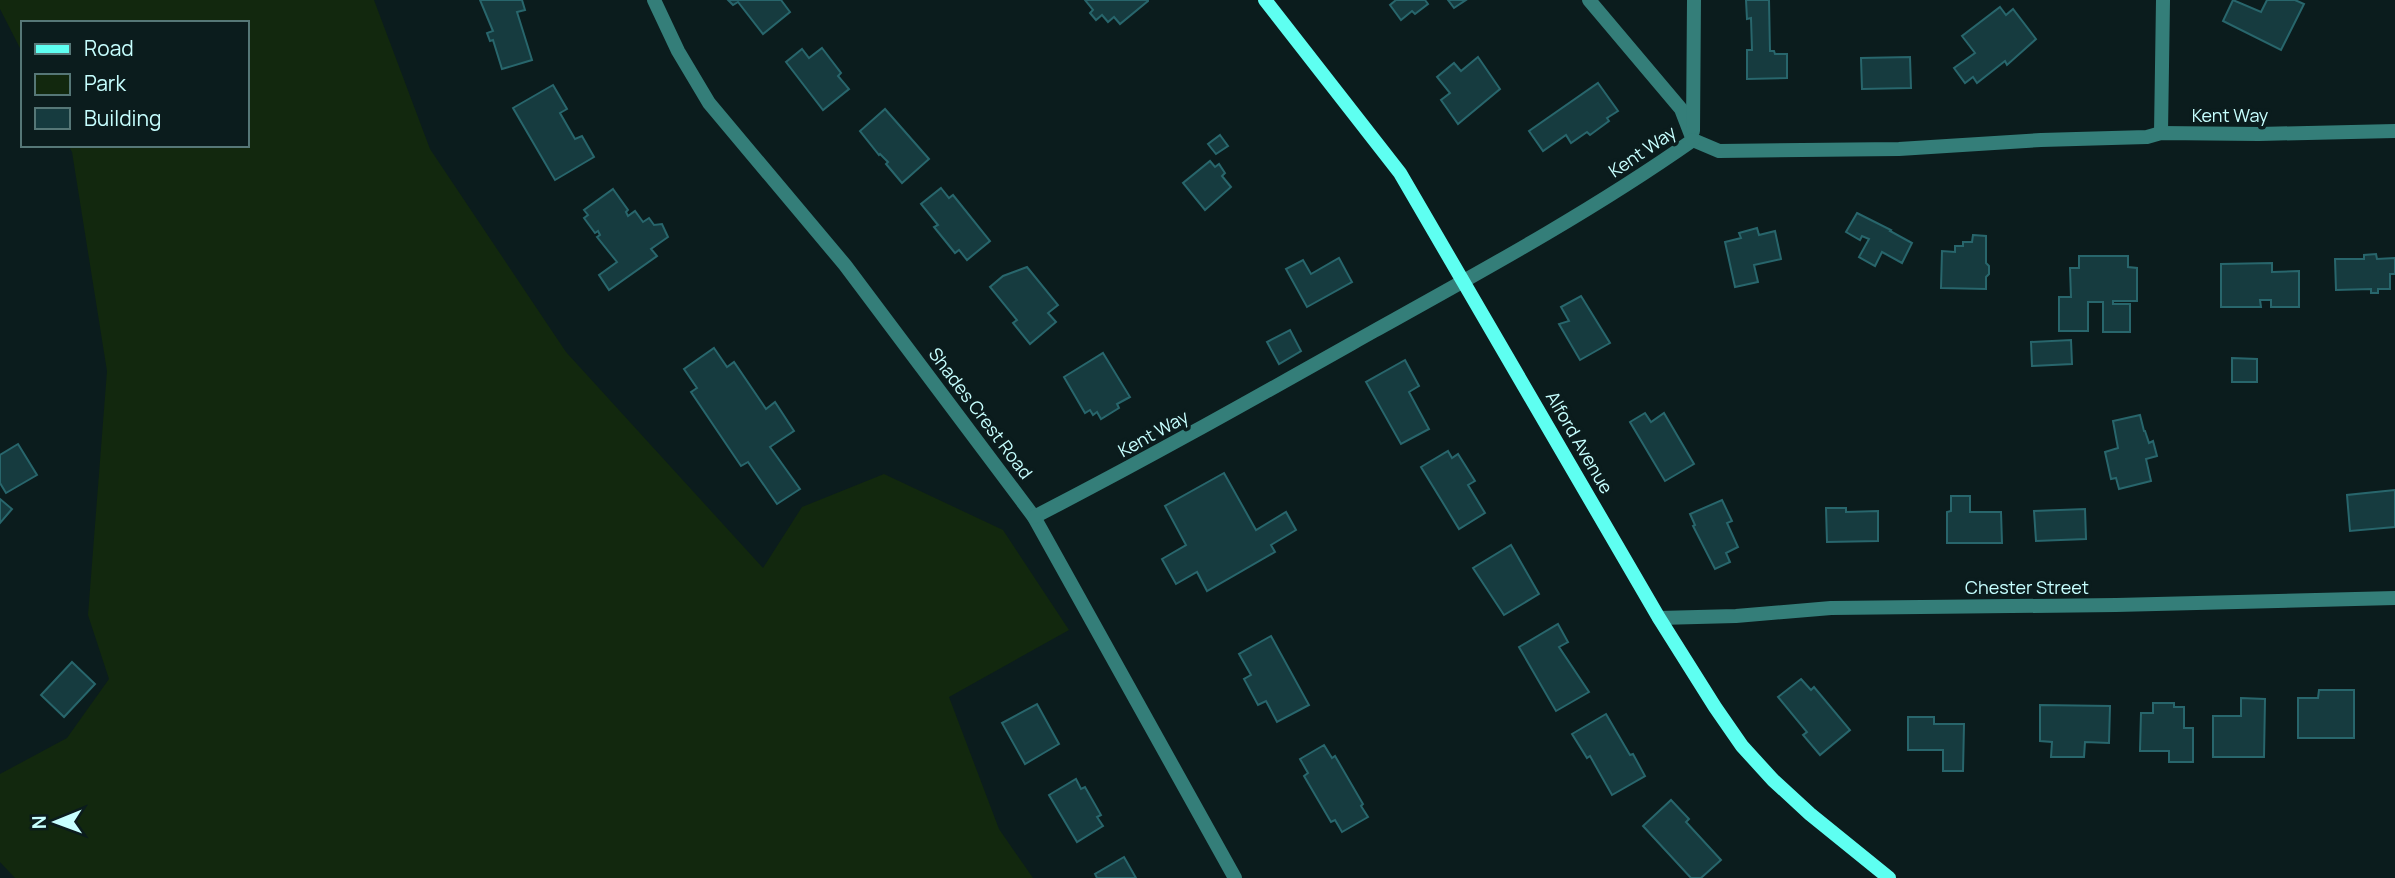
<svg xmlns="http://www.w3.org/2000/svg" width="2395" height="878" viewBox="0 0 2395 878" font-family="Manrope,sans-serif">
	<rect width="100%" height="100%" fill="#0b1c1d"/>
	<polygon fill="#12280e" points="0,0 374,0 430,149 566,352 763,568 802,507 884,474 1003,530 1069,630 949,697 999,829 1033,878 15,878 0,862 0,774 67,738 109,679 88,615 107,371 72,152 68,145 247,145 247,23 23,23 23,54 0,9"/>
	<g fill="#163b3f" stroke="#28666c" stroke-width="2">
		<polygon points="480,0 522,0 525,10 517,12 532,60 502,69 493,40 490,41 487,33 493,31"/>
		<polygon points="728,0 781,0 790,12 763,34 738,2 733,5"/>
		<polygon points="1085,0 1148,0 1148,1 1120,24 1114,17 1108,22 1102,15 1096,20 1090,13 1093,10"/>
		<polygon points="1396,0 1425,0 1428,4 1415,14 1412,11 1401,20 1390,5"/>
		<polygon points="1448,0 1466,0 1454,8"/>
		<polygon points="1746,0 1769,0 1770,51 1774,51 1775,54 1787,54 1787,78 1747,79 1747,50 1752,50 1751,18 1747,19"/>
		<polygon points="2233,0 2261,12 2267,0 2295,0 2304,4 2281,50 2223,21"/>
		<polygon points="2000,7 2006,15 2013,9 2036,39 2007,65 2005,61 1977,83 1973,77 1965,83 1954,68 1975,53 1962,36"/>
		<polygon points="822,48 841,73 838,76 849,89 823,110 786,62 802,49 809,58"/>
		<polygon points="1478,57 1500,89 1458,124 1441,100 1450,93 1437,77 1454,63 1461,71"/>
		<polygon points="1910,57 1911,88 1862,89 1861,58"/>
		<polygon points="1598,83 1618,111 1607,118 1609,121 1590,135 1587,132 1571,143 1566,135 1543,151 1529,131"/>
		<polygon points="553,85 567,109 560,113 575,139 582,136 594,157 555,180 513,108"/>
		<polygon points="885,109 929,159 902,183 886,164 888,162 880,154 879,155 860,131"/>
		<polygon points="1220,135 1228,146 1216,154 1208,144"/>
		<polygon points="1210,161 1215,167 1219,164 1225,173 1222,176 1231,187 1205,210 1183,183"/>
		<polygon points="941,188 949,198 953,195 990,241 967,260 959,250 955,253 934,227 938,225 921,204"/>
		<polygon points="613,189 628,210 626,212 628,216 635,211 643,222 649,218 654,225 662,224 668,237 651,249 657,256 609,290 599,275 617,262 597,237 600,235 598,231 595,233 584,218 588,215 584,210"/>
		<polygon points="1857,213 1891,230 1890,231 1912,243 1902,263 1882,252 1875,266 1859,257 1869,239 1862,236 1860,240 1846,232"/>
		<polygon points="1757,228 1759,235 1775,231 1781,259 1754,265 1758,282 1735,287 1725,242 1741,238 1739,233"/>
		<polygon points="1973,235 1986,236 1986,263 1989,266 1989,274 1986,277 1986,289 1941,288 1942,251 1955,252 1955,246 1963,246 1963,242 1972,242"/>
		<polygon points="2376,254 2377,259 2395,258 2395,274 2390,274 2390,289 2378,289 2378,293 2371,293 2371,289 2336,290 2335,259 2364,259 2364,255"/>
		<polygon points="2079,256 2128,256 2128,267 2137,268 2137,301 2113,301 2113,304 2130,304 2130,332 2103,332 2103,302 2088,302 2088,331 2059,331 2059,297 2071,297 2070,268 2079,268"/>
		<polygon points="1339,258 1352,282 1307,307 1286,269 1303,260 1311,274"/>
		<polygon points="2272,263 2272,272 2299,271 2299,307 2271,307 2271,300 2260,300 2261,307 2221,307 2221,264"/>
		<polygon points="1027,267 1058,305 1048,313 1056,322 1030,344 1013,323 1017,320 990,287 1003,276"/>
		<polygon points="1581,296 1610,343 1580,360 1559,324 1569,321 1561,307"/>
		<polygon points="1290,330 1301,351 1279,364 1267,342"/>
		<polygon points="2071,340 2072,364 2032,366 2031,342"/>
		<polygon points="714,348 727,367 734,362 766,409 775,402 794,431 770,447 800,489 777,504 748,462 741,466 691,392 697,388 684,369"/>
		<polygon points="1103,353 1130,397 1117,404 1119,408 1101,419 1097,412 1093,415 1090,410 1085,413 1064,377"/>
		<polygon points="2232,358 2257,359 2257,382 2232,382"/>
		<polygon points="1405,360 1419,386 1409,392 1429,429 1401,444 1366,382"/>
		<polygon points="1645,413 1651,422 1664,413 1694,464 1665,481 1630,422"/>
		<polygon points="2140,415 2144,431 2145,431 2149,443 2153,441 2157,456 2146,459 2151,481 2119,489 2116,478 2111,479 2105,452 2118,448 2113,421"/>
		<polygon points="18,444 37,475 6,493 0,483 0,455"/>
		<polygon points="1448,451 1452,458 1458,454 1475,481 1468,485 1485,513 1459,529 1421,467"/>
		<polygon points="1224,473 1256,530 1286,512 1296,530 1271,545 1275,552 1207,591 1197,572 1176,584 1162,559 1186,545 1165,506"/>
		<polygon points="2395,490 2395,527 2350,531 2347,495"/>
		<polygon points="1951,496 1970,496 1970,512 2001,512 2002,543 1947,543 1947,512 1951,511"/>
		<polygon points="0,499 12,509 0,523"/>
		<polygon points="1722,500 1732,521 1727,523 1738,547 1726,553 1730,562 1715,569 1693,526 1695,525 1690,514"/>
		<polygon points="1826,508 1846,508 1846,512 1878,511 1878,541 1827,542"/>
		<polygon points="2085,509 2086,539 2036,541 2034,511"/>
		<polygon points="1511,545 1539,594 1504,615 1473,568"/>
		<polygon points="1558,624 1568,642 1559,647 1589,692 1556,711 1519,647"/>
		<polygon points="1271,636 1309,705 1277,722 1266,701 1258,705 1244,679 1251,675 1239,654"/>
		<polygon points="72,662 95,684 64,717 41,695"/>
		<polygon points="1801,679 1811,690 1814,687 1850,730 1820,755 1803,735 1807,732 1778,697"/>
		<polygon points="2319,690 2354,690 2354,738 2298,738 2298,698 2318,698"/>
		<polygon points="2241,698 2265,699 2264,757 2213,757 2213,716 2241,716"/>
		<polygon points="2153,703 2174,703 2174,707 2184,707 2184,728 2193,728 2193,762 2169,762 2169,751 2140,751 2141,713 2153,713"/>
		<polygon points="1037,704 1059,744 1025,764 1002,723"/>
		<polygon points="2040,705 2110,706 2109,743 2085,742 2084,757 2051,757 2052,742 2040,741"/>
		<polygon points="1606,714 1630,755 1633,754 1645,776 1612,795 1590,756 1587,758 1572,734"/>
		<polygon points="1908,717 1934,717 1934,724 1964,724 1963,771 1943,771 1943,750 1908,750"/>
		<polygon points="1324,745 1332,758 1335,756 1363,804 1361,806 1368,817 1342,832 1335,820 1331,822 1304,776 1308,773 1300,759"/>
		<polygon points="1076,779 1081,789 1085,787 1101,815 1097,817 1103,826 1077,842 1049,795"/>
		<polygon points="1671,800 1689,819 1686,822 1721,860 1701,878 1691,878 1643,826"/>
		<polygon points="1124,857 1136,878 1097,878 1095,874"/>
	</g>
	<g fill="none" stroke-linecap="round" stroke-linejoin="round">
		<g stroke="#347e79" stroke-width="14">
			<polyline points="654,0 678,51 709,103 845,265 1034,517 1235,878"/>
			<polyline points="1589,0 1681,109 1693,140"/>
			<polyline points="1693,131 1694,0"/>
			<polyline points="2161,133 2163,0"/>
			<polyline points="1693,140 1719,151 1899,149 2041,140 2147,137 2161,133 2259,134 2395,131"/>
			<path d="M1034,517C1149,458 1262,394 1374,331C1482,271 1592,211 1693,140"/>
			<polyline points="1659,618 1736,616 1831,608 2116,605 2395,598"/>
		</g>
		<polyline stroke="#5efff1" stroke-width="14" points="1265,0 1400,173 1659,618 1715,707 1742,746 1773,780 1810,814 1889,878"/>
	</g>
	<g text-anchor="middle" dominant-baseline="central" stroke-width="7" stroke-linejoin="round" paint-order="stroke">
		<g font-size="18" fill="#c7ffff" stroke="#0b1c1d">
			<text x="2230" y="115">Kent Way</text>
			<text transform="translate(1642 151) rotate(-34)">Kent Way</text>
			<text transform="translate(981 413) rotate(53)">Shades Crest Road</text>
			<text transform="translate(1153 433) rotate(-29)">Kent Way</text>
			<text transform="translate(1580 442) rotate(60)">Alford Avenue</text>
			<text x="2027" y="587">Chester Street</text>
		</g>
	</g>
	<rect x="21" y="21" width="228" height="126" fill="#0b1c1d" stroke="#567777" stroke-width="2"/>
	<rect x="35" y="44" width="35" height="10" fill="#5efff1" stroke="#567777" stroke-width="2"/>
	<text x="84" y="56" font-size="21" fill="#c7ffff">Road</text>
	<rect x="35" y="74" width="35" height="21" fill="#12280e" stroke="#567777" stroke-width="2"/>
	<text x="84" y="91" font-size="21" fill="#c7ffff">Park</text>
	<rect x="35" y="108" width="35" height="21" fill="#163b3f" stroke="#567777" stroke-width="2"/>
	<text x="84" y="126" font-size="21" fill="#c7ffff">Building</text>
	<g transform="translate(56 822) rotate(269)" stroke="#0b1c1d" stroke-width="5" paint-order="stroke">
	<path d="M0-5L12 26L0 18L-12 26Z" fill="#c7ffff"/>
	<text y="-10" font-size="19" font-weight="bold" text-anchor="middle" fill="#c7ffff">N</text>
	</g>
</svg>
